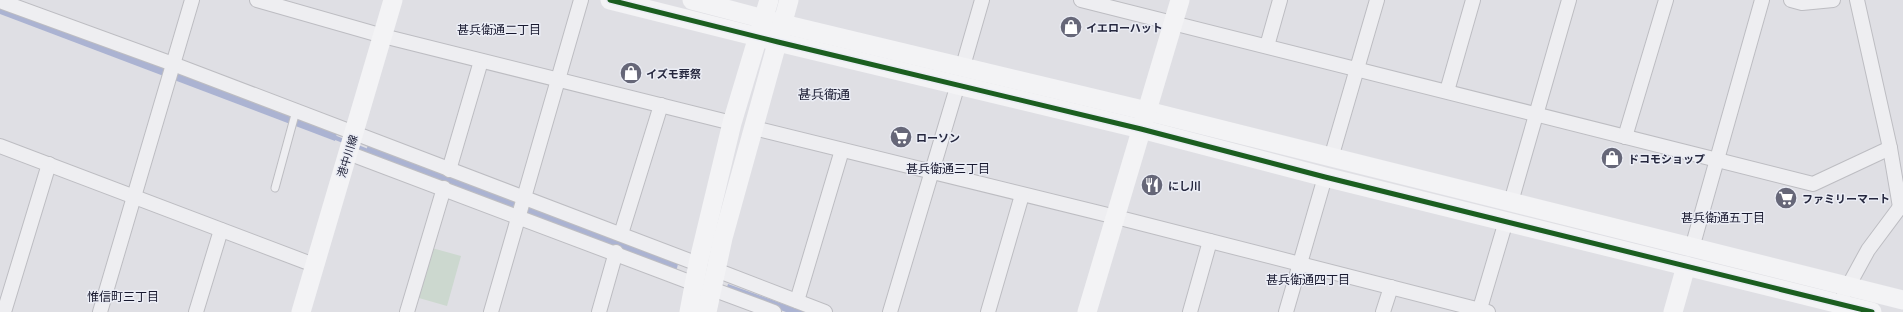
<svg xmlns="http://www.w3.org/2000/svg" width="1903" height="312" viewBox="0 0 1903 312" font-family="'Golos Text','Noto Sans JP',sans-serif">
	<rect width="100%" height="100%" fill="#dfdfe4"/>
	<polygon fill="#ccd8cf" points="432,248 461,256 447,306 419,298"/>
	<g fill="#abb3d2">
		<polygon points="0,7 337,133 335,141 0,14"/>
		<polygon points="368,144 515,201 513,208 366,152"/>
		<polygon points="529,207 678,264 676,272 527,214"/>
		<polygon points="728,284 805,312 786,312 726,290"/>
	</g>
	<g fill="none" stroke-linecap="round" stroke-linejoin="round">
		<g stroke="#abb3d2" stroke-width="4.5">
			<polyline points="331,136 346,142"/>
			<polyline points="355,146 370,152"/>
		</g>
		<g stroke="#bdbdc2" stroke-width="9">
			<polyline id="lane" points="275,188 296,111"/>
		</g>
		<g stroke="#bdbdc2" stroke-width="16">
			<g id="street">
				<polyline points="257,0 383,36 732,123"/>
				<polyline points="1081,0 1813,184 1890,148"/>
				<polyline points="1791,0 1802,3 1833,0"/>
				<polyline points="1857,0 1890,148 1900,207"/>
				<polyline points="0,1 173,64 698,264"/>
				<polyline points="1267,46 1280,0"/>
				<polyline points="963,66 982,0"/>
				<polyline points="1447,91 1473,0"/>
				<polyline points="754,128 1116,217 1488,312"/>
				<polyline points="1625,137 1666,0"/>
				<polyline points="0,146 314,265"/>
				<polyline points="348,153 695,284"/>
				<polyline points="1331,158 1377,0"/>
				<polyline points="449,170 481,61"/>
				<polyline points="1511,202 1569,0"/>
				<polyline points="621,234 661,105"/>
				<polyline points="1692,248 1762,0"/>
				<polyline points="716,270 825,312"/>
				<polyline points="712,289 774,312"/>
				<polyline points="1844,294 1868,250 1903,203"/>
				<polyline points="797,301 842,150"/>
				<polyline points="4,312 49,164"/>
				<polyline points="100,312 192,0"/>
				<polyline points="196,312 221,230"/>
				<polyline points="407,312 444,188"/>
				<polyline points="491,312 581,0"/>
				<polyline points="599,312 616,252"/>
				<polyline points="890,312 958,84"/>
				<polyline points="988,312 1022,195"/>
				<polyline points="1190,312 1210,241"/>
				<polyline points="1286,312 1325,177"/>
				<polyline points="1383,312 1391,287"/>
				<polyline points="1479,312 1506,221"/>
			</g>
		</g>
		<use href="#lane" stroke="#eeeef1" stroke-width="7"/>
		<use href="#street" stroke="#eeeef1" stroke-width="14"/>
		<g stroke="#f3f3f5" stroke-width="19">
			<polyline points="610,0 778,42 1141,129 1325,177 1872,312"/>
			<polyline points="692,0 783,24 1147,111 1903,300"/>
			<polyline points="301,312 393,0"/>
			<polyline points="689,312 698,264 732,123 769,0"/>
			<polyline points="707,312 723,238 789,0"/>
			<polyline points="1087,312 1180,0"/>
			<polyline points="1673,312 1686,266"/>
		</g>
		<g stroke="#ebedf5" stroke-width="8">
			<polyline id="cycleway" points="610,0 778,42 1141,129 1325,177 1872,312"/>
		</g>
		<use href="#cycleway" stroke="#1b5e20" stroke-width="5"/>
	</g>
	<defs>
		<g id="shop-disc" transform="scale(1.15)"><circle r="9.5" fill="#666778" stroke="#ebedf5"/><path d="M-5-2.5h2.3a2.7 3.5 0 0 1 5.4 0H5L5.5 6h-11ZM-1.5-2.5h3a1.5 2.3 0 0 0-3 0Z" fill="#fff"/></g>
		<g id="supermarket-disc" transform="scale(1.15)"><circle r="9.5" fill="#666778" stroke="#ebedf5"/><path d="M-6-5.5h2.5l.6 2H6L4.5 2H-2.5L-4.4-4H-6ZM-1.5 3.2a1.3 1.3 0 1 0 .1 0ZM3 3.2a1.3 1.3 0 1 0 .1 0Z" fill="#fff"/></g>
		<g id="restaurant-disc" transform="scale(1.15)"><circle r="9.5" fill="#666778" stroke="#ebedf5"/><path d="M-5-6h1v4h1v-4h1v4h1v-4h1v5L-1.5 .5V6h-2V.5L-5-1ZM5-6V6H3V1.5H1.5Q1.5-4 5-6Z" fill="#fff"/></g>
	</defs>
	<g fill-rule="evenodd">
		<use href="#shop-disc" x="1071" y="27"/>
		<use href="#shop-disc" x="631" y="73"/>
		<use href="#supermarket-disc" x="901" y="137"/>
		<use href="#shop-disc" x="1612" y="158"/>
		<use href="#restaurant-disc" x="1152" y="185"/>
		<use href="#supermarket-disc" x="1786" y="198"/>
	</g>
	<g text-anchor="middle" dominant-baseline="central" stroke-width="3" stroke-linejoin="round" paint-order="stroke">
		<g font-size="11" font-weight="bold" fill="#25273e" stroke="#ebedf5" text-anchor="start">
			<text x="1086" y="27">イエローハット</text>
			<text x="646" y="73">イズモ葬祭</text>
			<text x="916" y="137">ローソン</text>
			<text x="1628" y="158">ドコモショップ</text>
			<text x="1168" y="185">にし川</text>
			<text x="1802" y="198">ファミリーマート</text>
		</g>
		<g font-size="11" fill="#25273e" stroke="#ebedf5">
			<text transform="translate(347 156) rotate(-73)">港中川線</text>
		</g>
		<g font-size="12" fill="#18192f" stroke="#ebedf5">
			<text x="499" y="29">甚兵衛通二丁目</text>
			<text x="948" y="168">甚兵衛通三丁目</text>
			<text x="1723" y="217">甚兵衛通五丁目</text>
			<text x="1308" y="279">甚兵衛通四丁目</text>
			<text x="123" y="296">惟信町三丁目</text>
		</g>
		<g font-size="13" fill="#18192f" stroke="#ebedf5">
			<text x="824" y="94">甚兵衛通</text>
		</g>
	</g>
</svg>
